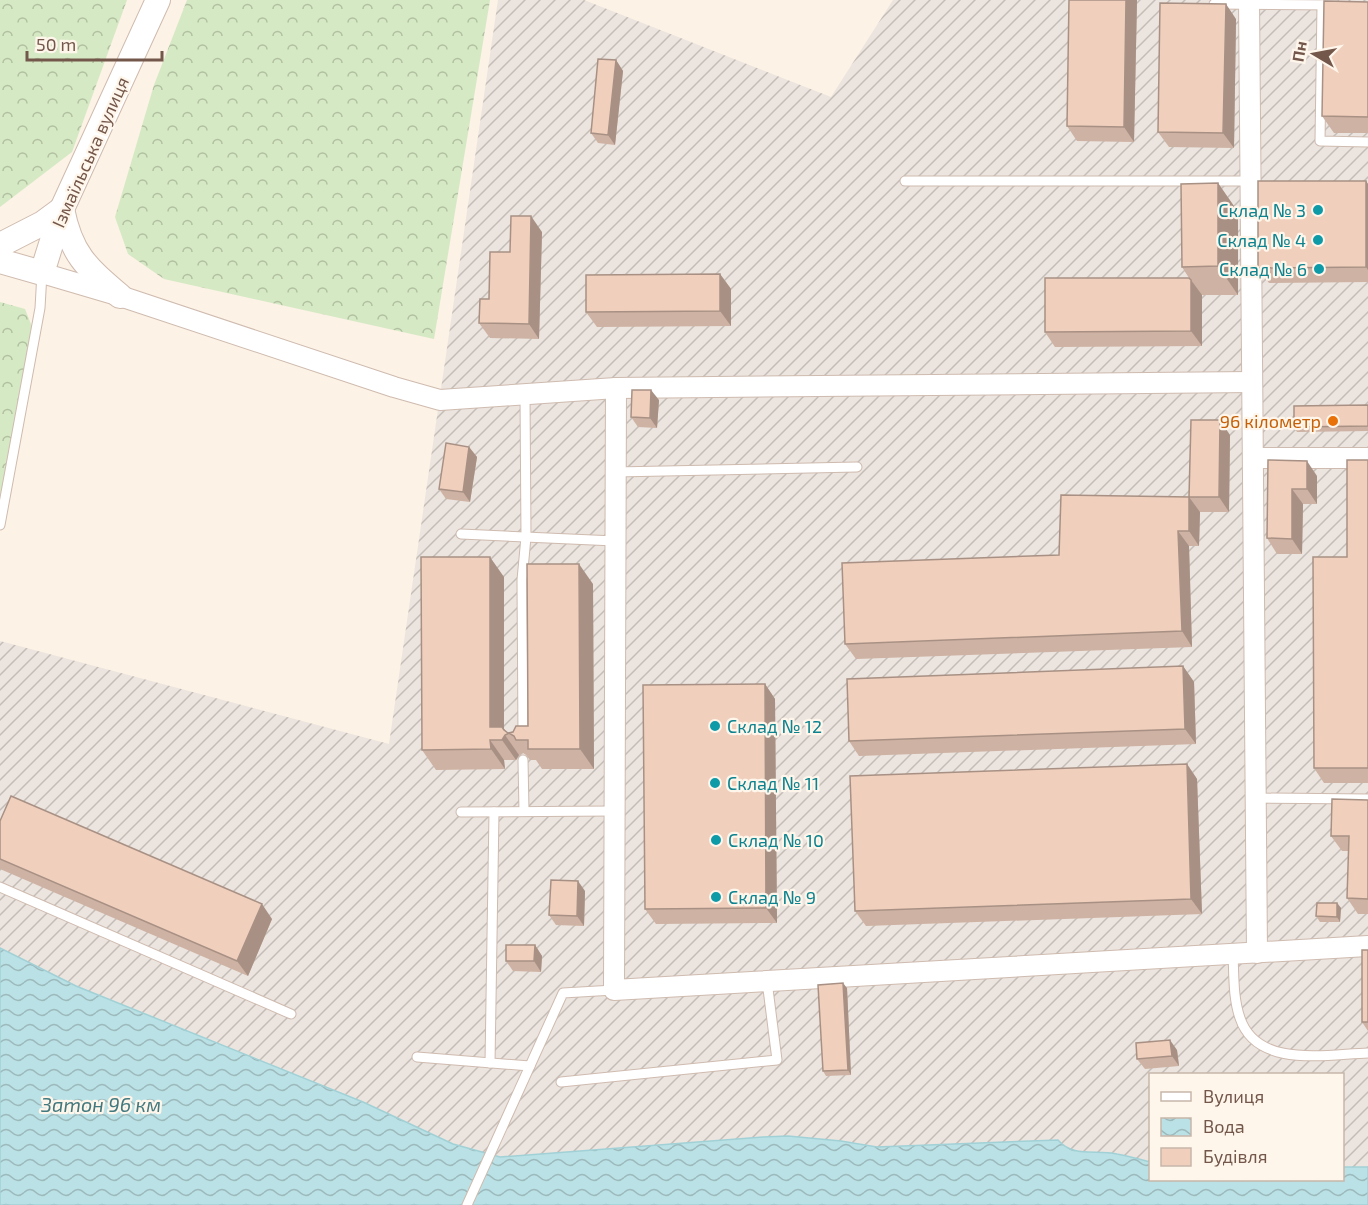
<svg xmlns="http://www.w3.org/2000/svg" width="1368" height="1205" viewBox="0 0 1368 1205" font-family="'Exo 2',sans-serif">
	<defs>
		<pattern id="industrial-furrows" width="10" height="10" patternUnits="userSpaceOnUse" patternTransform="scale(1.5)"><rect width="10" height="10" fill="#ece4df"/><path d="M-1 1l2-2M0 10L10 0M9 11l2-2" fill="none" stroke="#c4bcb7"/></pattern>
		<pattern id="forest-crowns" width="20" height="18" patternUnits="userSpaceOnUse" patternTransform="scale(1.5)"><rect width="20" height="18" fill="#d5e9c4"/><path d="M2 6a3 3 0 1 1 6 0M12 15a3 3 0 1 1 6 0" fill="none" stroke="#b1c0a1"/></pattern>
		<pattern id="water-waves" width="16" height="10" patternUnits="userSpaceOnUse" patternTransform="scale(1.5)"><rect width="16" height="10" fill="#bae1e5"/><path d="M0 5q4-4 8 0t8 0" fill="none" stroke="#9cb9bc"/></pattern>
	</defs>
	<rect width="100%" height="100%" fill="#fcf2e5"/>
	<polygon fill="url(#industrial-furrows)" points="498,0 584,0 831,97 893,0 1368,0 1368,1167 1343,1167 1342,1074 1150,1074 1150,1162 1115,1153 1073,1151 1064,1148 877,1147 841,1141 788,1136 763,1137 501,1157 453,1144 363,1102 76,986 0,948 0,641 389,744"/>
	<g fill="url(#forest-crowns)">
		<polygon points="0,0 127,0 72,152 0,207"/>
		<polygon points="187,0 490,0 434,339 164,279 128,254 115,217 154,85"/>
		<polygon points="0,302 25,309 33,329 0,497"/>
	</g>
	<path fill="url(#water-waves)" stroke="#a1d1d6" stroke-width="1.5" d="M0,948L76,986L363,1102L453,1144L500,1157L763,1137L788,1136L841,1141L877,1147L1058,1140C1073,1158 1096,1149 1117,1154C1128,1156 1139,1159 1150,1162V1180H1342L1343,1167H1368V1205H0Z"/>
	<g fill="none" stroke-linecap="round" stroke-linejoin="round">
		<g stroke="#cfbbaf" stroke-width="11">
			<g id="service">
				<polyline points="1214,4 1336,5"/>
				<polyline points="1322,5 1320,141 1368,142"/>
				<polyline points="905,181 1250,181"/>
				<polyline points="615,472 857,467"/>
				<polyline points="0,525 40,308 42,273"/>
				<polyline points="461,534 615,541"/>
				<polyline points="523,737 522,580 526,537 525,394"/>
				<polyline points="523,760 524,811"/>
				<polyline points="1256,798 1368,799"/>
				<polyline points="461,812 614,811"/>
				<polyline points="0,887 291,1014"/>
				<path d="M1233,954C1234,975 1233,998 1240,1018C1257,1069 1327,1054 1368,1053"/>
				<polyline points="417,1057 530,1066"/>
				<polyline points="490,1063 494,812"/>
				<polyline points="561,1082 777,1060 767,981"/>
				<polyline points="467,1205 563,993 614,990"/>
			</g>
		</g>
		<g stroke="#cfbbaf" stroke-width="22">
			<g id="minor">
				<polyline points="1249,0 1257,953"/>
				<polyline points="42,273 120,296 394,387 440,400 616,388 1252,382"/>
				<polyline points="616,388 614,990 1368,946"/>
				<polyline points="1253,458 1368,458"/>
			</g>
		</g>
		<g stroke="#cfbbaf" stroke-width="26">
			<g id="tertiary">
				<path d="M62,209C71,254 86,267 120,296"/>
				<polyline points="0,245 43,223 62,209"/>
				<polyline points="0,261 42,273 62,209 158,0"/>
			</g>
		</g>
		<use href="#service" stroke="#fff" stroke-width="9"/>
		<use href="#minor" stroke="#fff" stroke-width="20"/>
		<use href="#tertiary" stroke="#fff" stroke-width="24"/>
	</g>
	<g fill="#ceb2a3">
		<polygon points="1069,0 1137,0 1134,142 1077,141 1067,126"/>
		<polygon points="1368,2 1368,133 1334,133 1322,116"/>
		<polygon points="1236,19 1234,148 1169,147 1158,132"/>
		<polygon points="616,60 623,71 615,145 598,143 591,133"/>
		<polygon points="1366,181 1368,184 1368,282 1269,283 1258,268"/>
		<polygon points="1218,183 1238,212 1238,295 1202,295 1202,346 1055,347 1045,332 1189,278 1182,267"/>
		<polygon points="542,232 539,339 490,338 479,323 489,299 510,252"/>
		<polygon points="720,274 731,289 731,326 597,327 586,312"/>
		<polygon points="659,400 657,428 638,427 631,417"/>
		<polygon points="1368,405 1368,431 1297,432 1294,427"/>
		<polygon points="1230,435 1229,512 1200,512 1199,546 1189,546 1192,647 856,659 845,644 1059,555 1189,497"/>
		<polygon points="469,447 477,457 470,502 446,499 439,489"/>
		<polygon points="1268,460 1317,476 1317,504 1303,504 1302,554 1277,554 1267,538"/>
		<polygon points="1368,460 1368,783 1324,783 1314,768"/>
		<polygon points="504,577 504,729 508,733 528,726 593,584 594,769 542,769 536,760 530,760 526,755 523,753 519,755 516,760 504,760 505,769 436,770 422,750"/>
		<polygon points="1183,666 1194,682 1196,744 859,756 849,741"/>
		<polygon points="765,684 775,699 777,923 656,924 645,909"/>
		<polygon points="1187,764 1197,779 1202,914 866,926 855,911"/>
		<polygon points="1368,800 1368,914 1358,914 1347,898 1349,851 1342,851 1331,836"/>
		<polygon points="0,821 272,919 248,976 0,869"/>
		<polygon points="585,891 584,926 556,925 549,915"/>
		<polygon points="1337,903 1341,908 1340,922 1320,922 1316,916"/>
		<polygon points="535,945 542,956 541,972 513,971 506,961"/>
		<polygon points="1368,950 1368,1031 1362,1022"/>
		<polygon points="847,988 851,1075 826,1076 823,1071"/>
		<polygon points="1177,1050 1179,1066 1145,1069 1137,1059"/>
	</g>
	<g fill="#a89184">
		<polygon points="1126,0 1137,0 1134,142 1124,127"/>
		<polygon points="1226,4 1236,19 1234,148 1223,133"/>
		<polygon points="616,60 623,71 615,145 608,135"/>
		<polygon points="1366,181 1368,184 1368,270 1366,267"/>
		<polygon points="1218,183 1238,212 1238,295 1218,266"/>
		<polygon points="531,216 542,232 539,339 529,324"/>
		<polygon points="720,274 731,289 731,326 720,311"/>
		<polygon points="1191,280 1202,295 1202,346 1191,331"/>
		<polygon points="651,390 659,400 657,428 650,418"/>
		<polygon points="1220,420 1230,435 1229,512 1219,497"/>
		<polygon points="469,447 477,457 470,502 463,492"/>
		<polygon points="1307,461 1317,476 1317,504 1307,489"/>
		<polygon points="1292,489 1303,504 1302,554 1292,539"/>
		<polygon points="1189,497 1200,512 1199,546 1189,531"/>
		<polygon points="1178,531 1189,546 1192,647 1182,631"/>
		<polygon points="490,557 504,577 504,729 508,734 505,735 519,755 516,760 502,740 490,727"/>
		<polygon points="579,564 593,584 594,769 580,749"/>
		<polygon points="1183,666 1194,682 1196,744 1185,729"/>
		<polygon points="765,684 775,699 777,923 766,908"/>
		<polygon points="490,740 504,760 505,769 491,749"/>
		<polygon points="1187,764 1197,779 1202,914 1191,899"/>
		<polygon points="578,881 585,891 584,926 577,916"/>
		<polygon points="1337,903 1341,908 1340,922 1337,917"/>
		<polygon points="262,904 272,919 248,976 237,961"/>
		<polygon points="535,945 542,956 541,972 534,961"/>
		<polygon points="843,983 847,988 851,1075 848,1070"/>
		<polygon points="1170,1040 1177,1050 1179,1066 1172,1056"/>
	</g>
	<g fill="#f0cfbd" stroke="#a89184" stroke-width="1.5">
		<polygon points="1069,0 1126,0 1124,127 1067,126"/>
		<polygon points="1324,1 1368,2 1368,117 1322,116"/>
		<polygon points="1160,3 1226,4 1223,133 1158,132"/>
		<polygon points="598,59 616,60 608,135 591,133"/>
		<polygon points="1258,181 1366,181 1366,267 1258,268"/>
		<polygon points="1218,183 1218,266 1182,267 1181,184"/>
		<polygon points="511,216 531,216 529,324 479,323 480,299 489,299 490,252 510,252"/>
		<polygon points="720,274 720,311 586,312 586,275"/>
		<polygon points="1045,278 1189,278 1191,280 1191,331 1045,332"/>
		<polygon points="632,390 651,390 650,418 631,417"/>
		<polygon points="1368,405 1368,426 1294,427 1294,406"/>
		<polygon points="1191,420 1220,420 1219,497 1189,497"/>
		<polygon points="446,443 469,447 463,492 439,489"/>
		<polygon points="1268,460 1307,461 1307,489 1292,489 1292,539 1267,538"/>
		<polygon points="1347,460 1368,460 1368,768 1314,768 1313,557 1347,557"/>
		<polygon points="1061,495 1189,497 1189,531 1178,531 1182,631 845,644 842,563 1059,555"/>
		<polygon points="421,557 490,557 490,727 502,727 504,730 508,733 513,732 516,726 528,726 527,564 579,564 580,749 528,749 528,740 516,740 514,736 509,733 505,735 502,740 490,740 491,749 422,750"/>
		<polygon points="1183,666 1185,729 849,741 847,679"/>
		<polygon points="765,684 766,908 645,909 643,685"/>
		<polygon points="1187,764 1191,899 855,911 850,776"/>
		<polygon points="11,796 262,904 237,961 0,859 0,821"/>
		<polygon points="1332,799 1368,800 1368,899 1347,898 1349,836 1331,836"/>
		<polygon points="551,880 578,881 577,916 549,915"/>
		<polygon points="1317,903 1337,903 1337,917 1316,916"/>
		<polygon points="506,945 535,945 534,961 506,961"/>
		<rect x="1362" y="950" width="6" height="72"/>
		<polygon points="843,983 848,1070 823,1071 818,985"/>
		<polygon points="1170,1040 1172,1056 1137,1059 1136,1043"/>
	</g>
	<g fill="#0f9aa8" stroke="#fff6eb" stroke-width="2">
		<circle cx="1318" cy="210" r="6"/>
		<circle cx="1318" cy="240" r="6"/>
		<circle cx="1319" cy="269" r="6"/>
		<circle cx="715" cy="726" r="6"/>
		<circle cx="715" cy="783" r="6"/>
		<circle cx="716" cy="840" r="6"/>
		<circle cx="716" cy="897" r="6"/>
	</g>
	<circle fill="#e8710a" stroke="#fff6eb" stroke-width="2" cx="1333" cy="421" r="6"/>
	<g text-anchor="middle" dominant-baseline="central" stroke-width="4.5" stroke-linejoin="round" paint-order="stroke">
		<g font-size="18" fill="#74574b" stroke="#fff6eb">
			<text transform="translate(90 152) rotate(-66)">Ізмаїльська вулиця</text>
		</g>
		<g font-size="18" fill="#0d838f" stroke="#fff6eb" text-anchor="start">
			<text x="1306" y="210" text-anchor="end">Склад № 3</text>
			<text x="1306" y="240" text-anchor="end">Склад № 4</text>
			<text x="1307" y="269" text-anchor="end">Склад № 6</text>
			<text x="727" y="726">Склад № 12</text>
			<text x="727" y="783">Склад № 11</text>
			<text x="728" y="840">Склад № 10</text>
			<text x="728" y="897">Склад № 9</text>
		</g>
		<g font-size="18" fill="#c56008" stroke="#fff6eb" text-anchor="end">
			<text x="1321" y="421">96 кілометр</text>
		</g>
		<g font-size="20" font-style="italic" fill="#42797f" stroke="#fff6eb">
			<text x="101" y="1104">Затон 96 км</text>
		</g>
	</g>
	<rect x="1149" y="1073" width="195" height="108" fill="#fff6eb" stroke="#c7b6ab" stroke-width="1.5"/>
	<rect x="1161" y="1092" width="30" height="9" fill="#ffffff" stroke="#c7b6ab" stroke-width="1.5"/>
	<text x="1203" y="1103" font-size="18" fill="#74574b">Вулиця</text>
	<rect x="1161" y="1118" width="30" height="18" fill="url(#water-waves)" stroke="#c7b6ab" stroke-width="1.5"/>
	<text x="1203" y="1133" font-size="18" fill="#74574b">Вода</text>
	<rect x="1161" y="1148" width="30" height="18" fill="#f0cfbd" stroke="#c7b6ab" stroke-width="1.5"/>
	<text x="1203" y="1163" font-size="18" fill="#74574b">Будівля</text>
	<g transform="translate(1314 54) rotate(280)" stroke="#fff6eb" stroke-width="4.5" paint-order="stroke">
	<path d="M0-4.5L10 22L0 15L-10 22Z" fill="#74574b"/>
	<text y="-9" font-size="16" font-weight="bold" text-anchor="middle" fill="#74574b">Пн</text>
	</g>
	<path d="M27 51v9h135v-9" fill="none" stroke="#74574b" stroke-width="3"/>
	<text x="36" y="51" font-size="18" fill="#74574b" stroke="#fff6eb" stroke-width="4.5" paint-order="stroke">50 m</text>
</svg>
